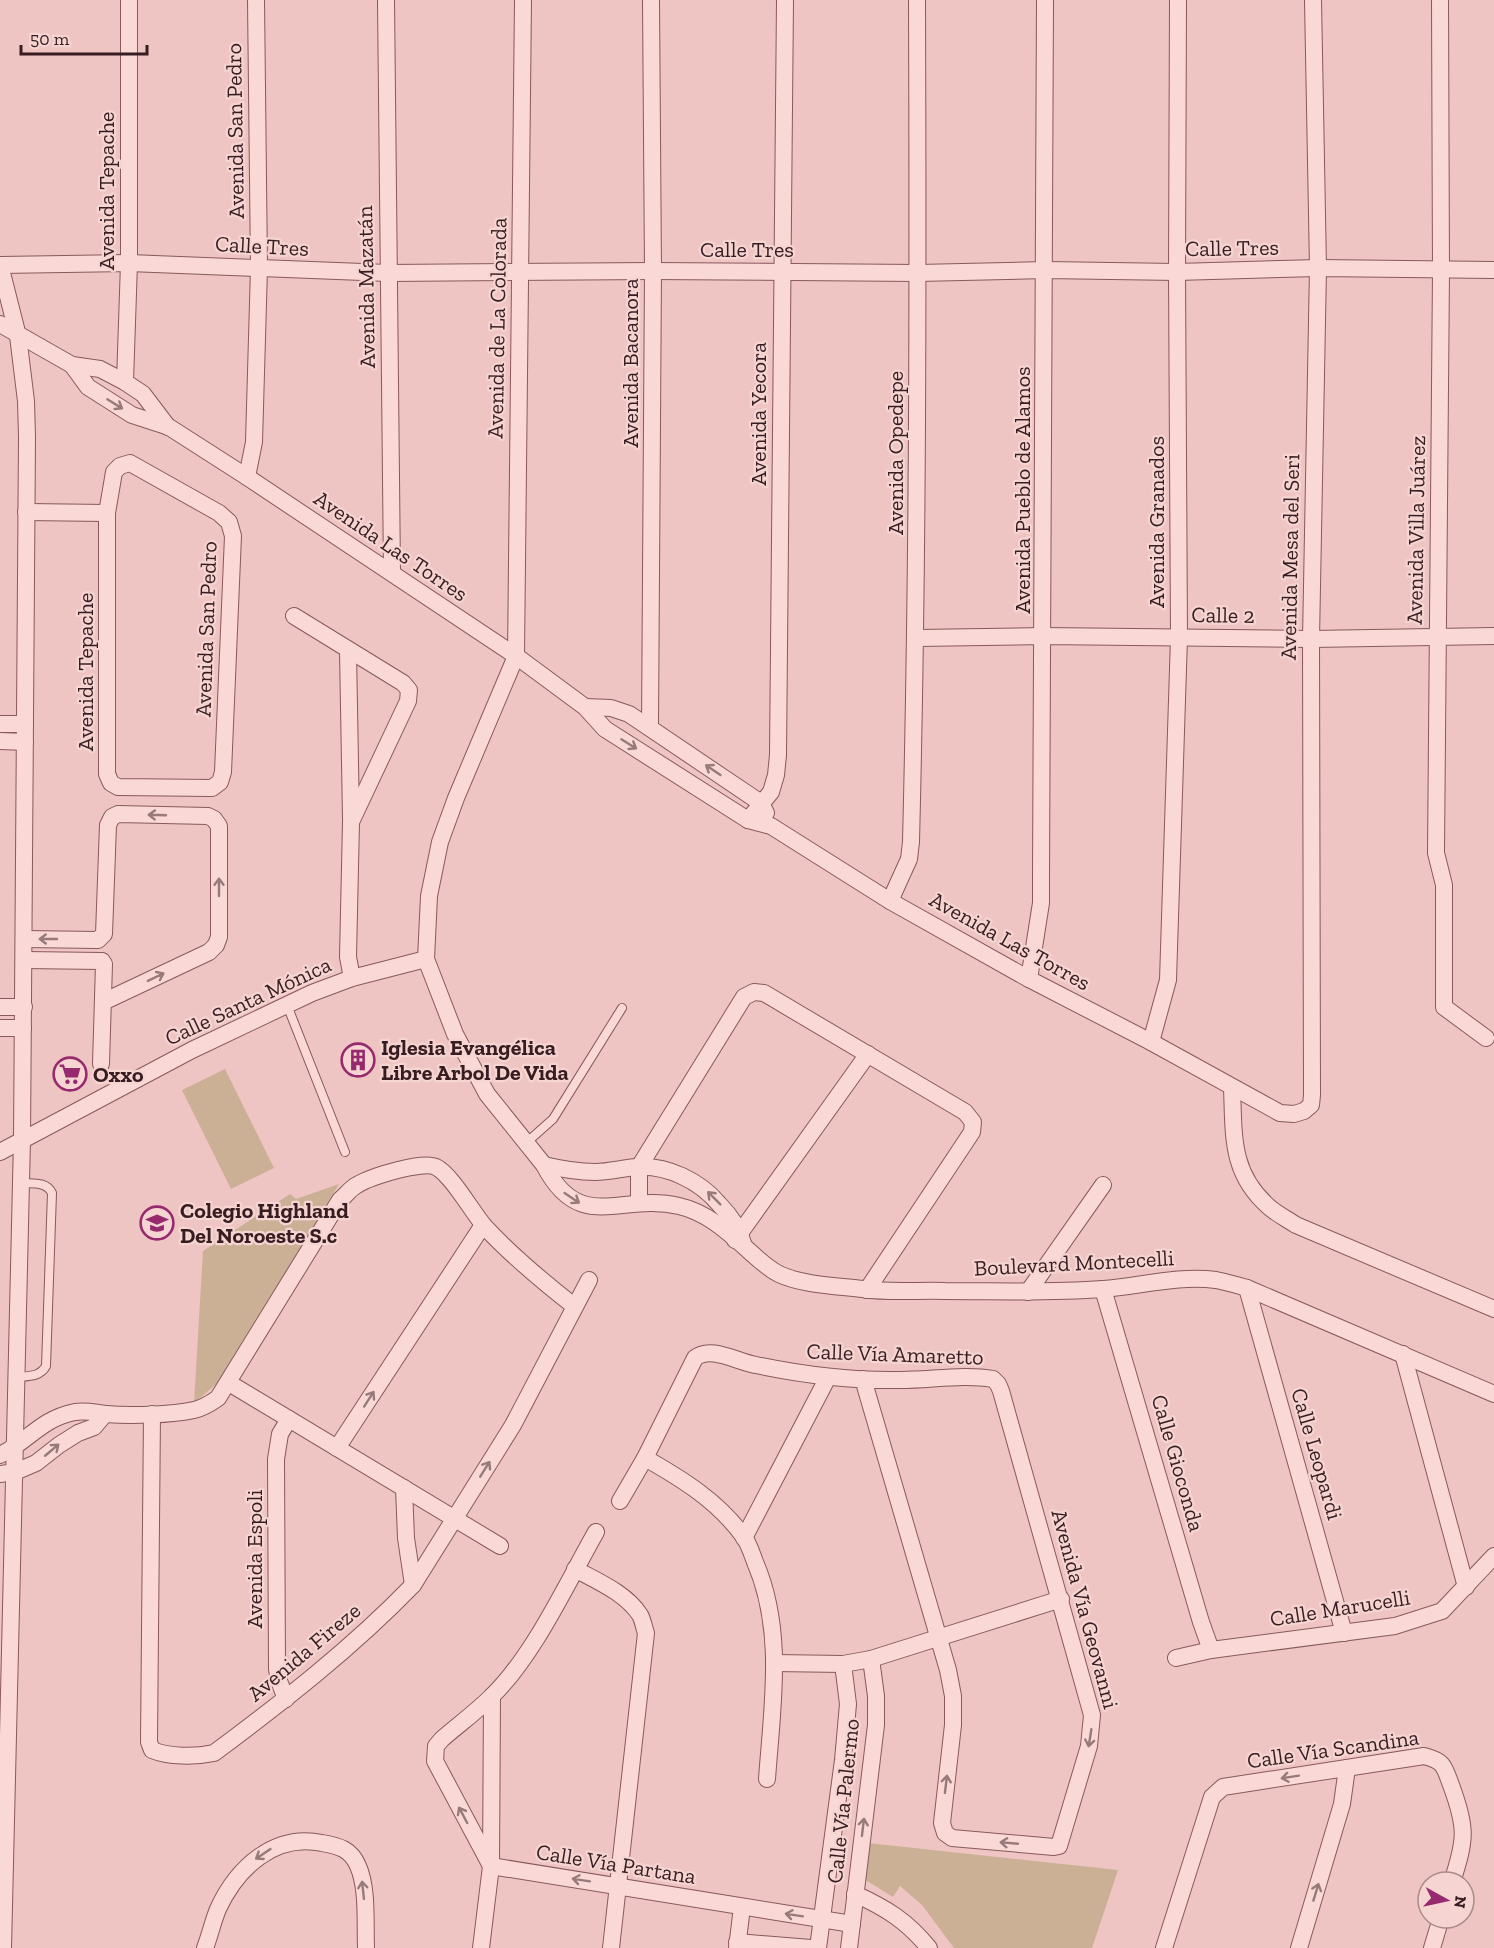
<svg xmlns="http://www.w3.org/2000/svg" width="1494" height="1948" viewBox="0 0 1494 1948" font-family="'Zilla Slab',serif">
	<rect width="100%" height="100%" fill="#eec5c2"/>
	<g fill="#ccb096">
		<polygon points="225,1069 274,1168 231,1189 182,1090"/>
		<polygon points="339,1184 221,1380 194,1403 203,1251 290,1194 296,1199"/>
		<polygon points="868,1843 1118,1870 1092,1948 954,1948 922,1905 900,1886 893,1897 864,1879"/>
	</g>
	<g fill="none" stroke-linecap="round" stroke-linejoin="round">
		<g stroke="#88595d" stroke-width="10">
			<g id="lane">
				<polyline points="287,1005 345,1152"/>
				<polyline points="526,1143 553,1119 622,1008"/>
				<path d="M17,1377C28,1376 40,1377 46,1366L52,1193C46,1181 33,1184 21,1183"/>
			</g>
		</g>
		<g stroke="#88595d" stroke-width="18">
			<g id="street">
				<polyline points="386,0 392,573"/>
				<path d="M523,0L516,656L456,798L440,842L429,896L426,959L455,1034L487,1094L544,1165C580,1235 621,1192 679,1206C706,1212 727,1231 747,1249C757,1258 767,1268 779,1274C802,1285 838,1286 863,1289C890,1293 918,1290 945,1291C998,1291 1051,1293 1103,1289C1140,1286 1179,1275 1216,1280C1226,1282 1237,1285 1247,1288L1494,1394"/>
				<polyline points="1440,0 1441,271 1436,853 1444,885 1444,1007 1486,1038"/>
				<polyline points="0,265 18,336 26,401 27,437 22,1140 3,1948"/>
				<polyline points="0,265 129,263 388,273 653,271 918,273 1045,270 1177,272 1318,268 1494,270"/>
				<polyline points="0,324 72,365 100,369 125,382 143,394 168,427"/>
				<polyline points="72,365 88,387 132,415 169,427 247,477 516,656 585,707 605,729 748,820 771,826 890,901 1029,979 1151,1042 1280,1113 1294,1114 1304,1111 1311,1105 1312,1095 1311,639 1318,268 1313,0"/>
				<polyline points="125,382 129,263 129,0"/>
				<polygon points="130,463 219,513 229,522 233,536 223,772 220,782 212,788 118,787 111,783 107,774 107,513 114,472 120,466"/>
				<polyline points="247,477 254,442 259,268 256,0"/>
				<polyline points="26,512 107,513"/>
				<polyline points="294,616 403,683 409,690 408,701 351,822 348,957 352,978"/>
				<polyline points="917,638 1043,636 1311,639 1494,636"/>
				<polyline points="348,651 351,818"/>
				<polyline points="585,707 611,708 629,714 761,803 766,813"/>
				<polyline points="0,724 25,724"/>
				<polyline points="650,727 653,271 651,0"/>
				<polyline points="0,741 25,742"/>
				<polyline points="748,820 771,792 776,775 778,755 785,0"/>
				<path d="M890,901L909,859L911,842C918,562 918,281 917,0"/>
				<polyline points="24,939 98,940 104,934 108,825 112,817 118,814 208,816 214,819 219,826 219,937 216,945 209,952 103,1002"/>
				<polyline points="24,960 102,961 104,964 101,1064"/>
				<polyline points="1029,979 1041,903 1041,875 1045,0"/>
				<polyline points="0,1007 24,1007"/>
				<polyline points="0,1028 23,1028"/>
				<polyline points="1151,1042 1168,980 1179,638 1177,272 1178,0"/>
				<path d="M1232,1088C1234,1135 1230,1173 1269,1207C1277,1214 1287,1219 1296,1225L1494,1309"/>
				<polyline points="0,1152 192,1050 312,993 352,978 426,959"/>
				<path d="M544,1165C561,1169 578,1172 595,1172C609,1172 623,1168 637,1167C667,1165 700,1181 719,1204C730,1215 739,1228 743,1243"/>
				<polyline points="639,1202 639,1167 744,997 754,992 764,993 965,1112 973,1122 972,1132 867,1290"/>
				<polyline points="735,1240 868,1054"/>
				<polyline points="1247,1288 1344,1633"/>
				<polyline points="1103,1289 1201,1622 1211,1650"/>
				<polyline points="1028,1292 1103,1185"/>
				<polyline points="1403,1354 1466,1587"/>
				<polyline points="229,1383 500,1546"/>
				<path d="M152,1414L149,1742L152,1750C169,1757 195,1757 214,1753C284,1701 352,1648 413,1585L513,1425L589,1280"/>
				<polyline points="337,1448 483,1225"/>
				<path d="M0,1455C29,1441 40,1419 75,1412C87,1410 95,1413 106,1414C129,1416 172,1415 194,1410C203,1408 211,1403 218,1398L340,1200C346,1195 351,1188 357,1185C370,1177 423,1160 436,1167C452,1175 472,1212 485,1227C512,1256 542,1281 574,1306"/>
				<path d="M645,1458C682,1479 718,1501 744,1537C749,1544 752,1554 755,1562C785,1631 772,1707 767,1779"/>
				<polyline points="0,1474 15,1472 36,1463 59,1445 78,1433 94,1427 105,1414"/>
				<polyline points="404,1488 406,1538 413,1585"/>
				<path d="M620,1501L645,1458L695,1358C711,1345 737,1362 756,1365C804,1375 852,1381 901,1380C931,1380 964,1374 993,1379L998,1384L1001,1391L1092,1715L1089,1746L1059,1846L1054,1847L952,1838L945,1833L942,1823L953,1725V1696L948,1670L863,1379"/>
				<path d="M596,1532C567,1583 533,1657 491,1697C476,1712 458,1725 442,1739L436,1746L435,1761L491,1866L852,1924"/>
				<polyline points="744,1538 828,1377"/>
				<path d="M575,1569C597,1581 626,1593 640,1615C643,1620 644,1628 646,1633L611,1948"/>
				<polyline points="1176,1658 1211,1650 1395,1626 1442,1611 1494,1556"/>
				<polyline points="774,1663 843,1664 871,1659 1061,1599"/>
				<polyline points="286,1699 279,1681 277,1669 276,1459 280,1434 289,1419"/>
				<path d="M855,1894C886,1908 907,1921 929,1948"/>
				<polyline points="737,1942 811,1948"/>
				<path d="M205,1948C210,1935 213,1921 218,1909C237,1868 274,1833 322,1843C339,1846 351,1849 358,1866C368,1888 365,1924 366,1948"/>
				<polyline points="481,1948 491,1866 492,1696"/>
				<polyline points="737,1948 742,1907"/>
				<polyline points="818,1948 843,1760 848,1704 843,1664"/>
				<polyline points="849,1948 876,1725 876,1696 871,1659"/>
				<path d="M1164,1948L1212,1797L1223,1787L1424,1756C1444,1761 1444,1766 1451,1785C1467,1828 1466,1839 1452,1882"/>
				<polyline points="1299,1948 1342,1804 1347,1768"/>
				<polyline points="1432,1948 1441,1918"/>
			</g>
		</g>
		<use href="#lane" stroke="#f9d8d5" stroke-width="8"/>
		<use href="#street" stroke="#f9d8d5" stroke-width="16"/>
	</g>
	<defs><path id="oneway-shaft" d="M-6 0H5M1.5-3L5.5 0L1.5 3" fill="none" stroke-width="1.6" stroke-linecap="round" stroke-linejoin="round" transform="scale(1.5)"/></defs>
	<g stroke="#987a7b">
		<use href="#oneway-shaft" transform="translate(115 404) rotate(32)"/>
		<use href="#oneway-shaft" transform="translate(629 744) rotate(32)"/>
		<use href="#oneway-shaft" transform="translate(713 770) rotate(-146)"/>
		<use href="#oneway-shaft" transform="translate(157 815) rotate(-178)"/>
		<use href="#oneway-shaft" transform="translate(219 887) rotate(-90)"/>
		<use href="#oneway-shaft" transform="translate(48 939) rotate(-180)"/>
		<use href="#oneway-shaft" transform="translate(156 977) rotate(-26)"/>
		<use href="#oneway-shaft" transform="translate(572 1198) rotate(34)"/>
		<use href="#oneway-shaft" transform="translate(714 1198) rotate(-135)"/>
		<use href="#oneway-shaft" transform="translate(369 1399) rotate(-57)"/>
		<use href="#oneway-shaft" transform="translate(52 1450) rotate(-40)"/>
		<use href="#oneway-shaft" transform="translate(485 1469) rotate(-58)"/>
		<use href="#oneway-shaft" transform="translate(1090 1738) rotate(99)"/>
		<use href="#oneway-shaft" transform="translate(1290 1777) rotate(171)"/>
		<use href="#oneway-shaft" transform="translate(946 1784) rotate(-83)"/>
		<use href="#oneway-shaft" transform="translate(463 1815) rotate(-118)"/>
		<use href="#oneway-shaft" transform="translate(863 1827) rotate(-83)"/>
		<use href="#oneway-shaft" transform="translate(1009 1843) rotate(-175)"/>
		<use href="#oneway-shaft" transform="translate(263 1854) rotate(146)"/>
		<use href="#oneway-shaft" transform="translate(581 1880) rotate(-171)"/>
		<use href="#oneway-shaft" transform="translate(363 1890) rotate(-96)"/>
		<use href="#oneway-shaft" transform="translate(1316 1892) rotate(-73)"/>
		<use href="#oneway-shaft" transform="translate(794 1915) rotate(-171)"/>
	</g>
	<defs>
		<g id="building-ring" transform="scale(1.725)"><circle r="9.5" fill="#f5d4d1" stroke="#97296e" stroke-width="1.5"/><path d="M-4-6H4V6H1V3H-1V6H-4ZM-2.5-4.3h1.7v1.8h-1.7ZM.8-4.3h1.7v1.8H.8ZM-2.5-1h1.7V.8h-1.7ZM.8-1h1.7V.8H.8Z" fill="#97296e"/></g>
		<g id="supermarket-ring" transform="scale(1.725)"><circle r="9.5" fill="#f5d4d1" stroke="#97296e" stroke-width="1.5"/><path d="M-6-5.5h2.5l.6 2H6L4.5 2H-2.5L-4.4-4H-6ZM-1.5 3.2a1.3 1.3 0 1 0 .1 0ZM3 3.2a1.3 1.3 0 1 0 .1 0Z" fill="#97296e"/></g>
		<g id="school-ring" transform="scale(1.725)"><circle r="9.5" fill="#f5d4d1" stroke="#97296e" stroke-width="1.5"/><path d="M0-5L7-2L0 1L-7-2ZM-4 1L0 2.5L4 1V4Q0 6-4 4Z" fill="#97296e"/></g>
	</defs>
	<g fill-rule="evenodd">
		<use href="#building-ring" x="358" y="1060"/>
		<use href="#supermarket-ring" x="70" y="1074"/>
		<use href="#school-ring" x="157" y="1223"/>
	</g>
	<g text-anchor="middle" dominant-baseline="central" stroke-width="4.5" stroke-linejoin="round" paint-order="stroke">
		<g font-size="22" fill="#371d21" stroke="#f5d4d1">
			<text transform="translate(235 131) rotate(-91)">Avenida San Pedro</text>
			<text transform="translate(106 191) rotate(-90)">Avenida Tepache</text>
			<text transform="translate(262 246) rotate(3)">Calle Tres</text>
			<text transform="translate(1232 248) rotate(-1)">Calle Tres</text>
			<text x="747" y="249">Calle Tres</text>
			<text transform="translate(366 287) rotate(-91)">Avenida Mazatán</text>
			<text transform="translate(497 328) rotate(-89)">Avenida de La Colorada</text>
			<text transform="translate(630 363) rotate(-90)">Avenida Bacanora</text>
			<text transform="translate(758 414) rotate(-90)">Avenida Yecora</text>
			<text transform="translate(895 453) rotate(-90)">Avenida Opedepe</text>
			<text transform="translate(1022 490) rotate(-90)">Avenida Pueblo de Alamos</text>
			<text transform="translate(1156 522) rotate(-90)">Avenida Granados</text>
			<text transform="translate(1416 530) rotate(-89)">Avenida Villa Juárez</text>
			<text transform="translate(391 546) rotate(34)">Avenida Las Torres</text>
			<text transform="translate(1290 557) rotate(-89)">Avenida Mesa del Seri</text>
			<text transform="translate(1223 615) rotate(1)">Calle 2</text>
			<text transform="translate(206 629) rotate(-88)">Avenida San Pedro</text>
			<text transform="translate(85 672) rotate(-90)">Avenida Tepache</text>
			<text transform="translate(1010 941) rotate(29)">Avenida Las Torres</text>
			<text transform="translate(248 1001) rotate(-25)">Calle Santa Mónica</text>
			<text transform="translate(1074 1263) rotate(-3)">Boulevard Montecelli</text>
			<text transform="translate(895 1354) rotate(2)">Calle Vía Amaretto</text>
			<text transform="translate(1317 1454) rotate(74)">Calle Leopardi</text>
			<text transform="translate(1178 1463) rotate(74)">Calle Gioconda</text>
			<text transform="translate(254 1559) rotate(-90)">Avenida Espoli</text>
			<text transform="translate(1340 1608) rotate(-9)">Calle Marucelli</text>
			<text transform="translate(1085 1609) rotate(75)">Avenida Vía Geovanni</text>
			<text transform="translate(304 1652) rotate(-40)">Avenida Fireze</text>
			<text transform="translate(1333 1749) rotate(-8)">Calle Vía Scandina</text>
			<text transform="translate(843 1801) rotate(-84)">Calle Vía Palermo</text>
			<text transform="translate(616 1864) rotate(9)">Calle Vía Partana</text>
		</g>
		<g font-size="22" font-weight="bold" fill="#371d21" stroke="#f5d4d1" text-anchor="start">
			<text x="381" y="1047">Iglesia Evangélica<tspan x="381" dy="25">Libre Arbol De Vida</tspan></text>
			<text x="93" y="1074">Oxxo</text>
			<text x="180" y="1210">Colegio Highland<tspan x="180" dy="25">Del Noroeste S.c</tspan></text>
		</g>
	</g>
	<g transform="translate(1446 1900) rotate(98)"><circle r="28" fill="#f5d4d1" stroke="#a98b8b" stroke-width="1.5"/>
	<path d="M0-4.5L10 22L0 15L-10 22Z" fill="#97296e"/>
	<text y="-9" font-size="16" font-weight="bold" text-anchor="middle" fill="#371d21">N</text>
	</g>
	<path d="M21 45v9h126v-9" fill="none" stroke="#371d21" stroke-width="3"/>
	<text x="30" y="45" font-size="18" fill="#371d21" stroke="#f5d4d1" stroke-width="4.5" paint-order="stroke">50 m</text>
</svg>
